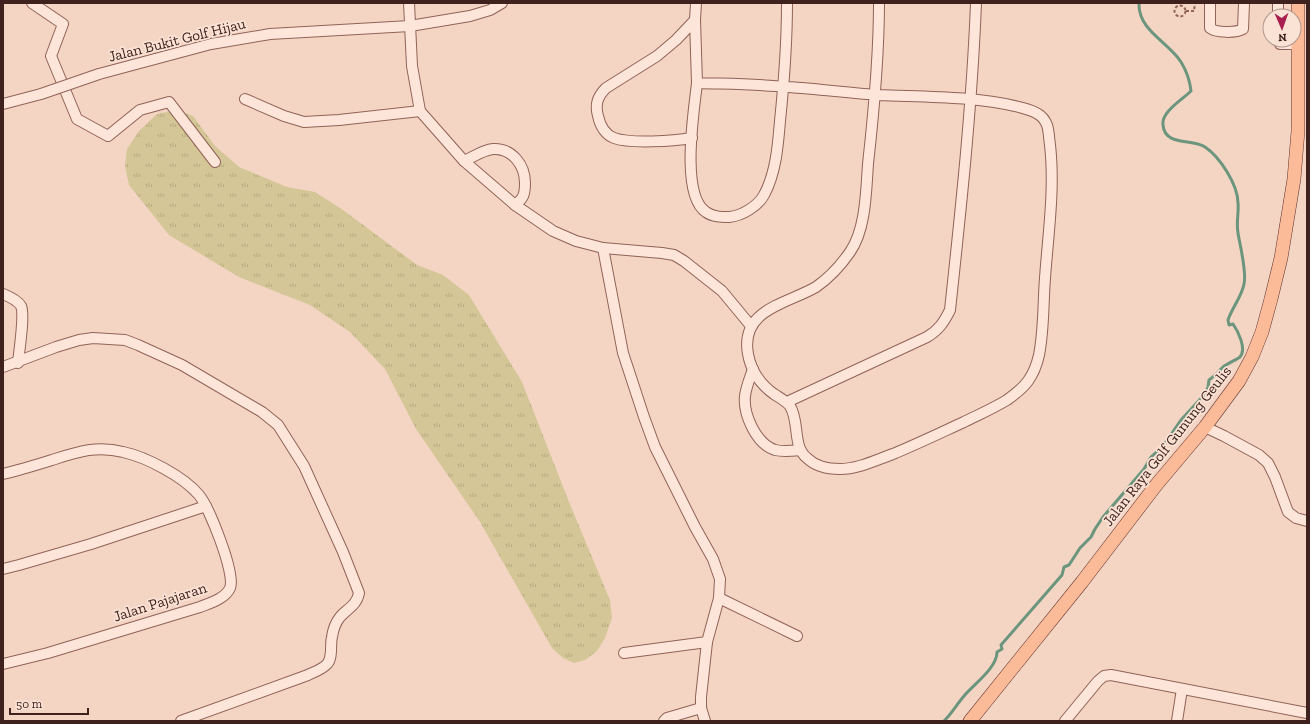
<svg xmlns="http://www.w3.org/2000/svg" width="1310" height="724" viewBox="0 0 1310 724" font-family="'Zilla Slab',serif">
	<defs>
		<pattern id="grass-tufts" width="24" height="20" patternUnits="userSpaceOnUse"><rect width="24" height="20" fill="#d4c696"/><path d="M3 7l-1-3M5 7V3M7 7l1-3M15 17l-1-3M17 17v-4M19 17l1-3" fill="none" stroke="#b7aa81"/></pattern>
	</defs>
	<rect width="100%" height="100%" fill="#f4d5c4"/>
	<polygon fill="url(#grass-tufts)" points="176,110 193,116 215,146 239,167 287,187 315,192 343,210 417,265 443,275 469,295 522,382 569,502 610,600 612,618 605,638 597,651 585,660 574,663 563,658 552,648 480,522 416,429 385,369 350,332 310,305 239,277 169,235 129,185 125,166 127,149 139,131 157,114"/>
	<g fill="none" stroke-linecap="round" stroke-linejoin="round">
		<path stroke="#6b967d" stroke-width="3" d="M944,721C952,713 957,704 964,696C974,684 997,668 997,652L1002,649L1001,645L1062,575L1064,567L1069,565L1080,548L1091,537L1095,529L1103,517L1144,469L1151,457L1163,446L1181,420L1205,394L1208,387L1209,380C1215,376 1219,371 1223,367C1228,363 1236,360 1240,357C1247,349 1238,331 1233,324L1229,325L1228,320C1232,308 1242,296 1244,284C1247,272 1240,246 1238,233C1236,222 1239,213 1238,203C1238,185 1220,157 1205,147C1193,138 1165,147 1163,125C1161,112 1182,100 1191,91C1190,82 1186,70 1181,62C1169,42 1138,31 1139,3"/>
		<g stroke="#916257" stroke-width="12">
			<g id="minor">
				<polyline points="32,3 63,24 51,56 77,119 108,136 140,110 169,102 215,162"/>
				<polyline points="409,3 412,66 420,111 464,161 515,205 553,231 576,241 603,248 662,253 674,255 684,261 722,291 751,326"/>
				<path d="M1210,3V28C1216,33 1236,33 1243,29L1244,3"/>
				<polyline points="1278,3 1278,16"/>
				<polyline points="695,20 696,3"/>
				<polyline points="1278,40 1280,44 1299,44"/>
				<polyline points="99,74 211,44 270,34 410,26 470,16 490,10 502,3"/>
				<path d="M697,83C694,111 680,195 706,212C713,217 721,217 729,217C742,216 758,206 764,195C776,173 778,145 780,121C784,82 787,42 787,3"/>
				<polyline points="245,99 284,116 304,122 339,120 420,111"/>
				<polyline points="3,104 41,94"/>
				<path d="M692,138C674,141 630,144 614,138C604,134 600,125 598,116C595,105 597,97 606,88L657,56L676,40L695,20L697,83C728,84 758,84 788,87C819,89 849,93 879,95C926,97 973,96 1019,107C1026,109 1032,110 1038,114C1043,117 1045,120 1047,125C1049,131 1049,139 1050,145C1055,189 1048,235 1045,278C1043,304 1044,330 1039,355C1037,364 1033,374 1028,381C1023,388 1014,395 1007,400C994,408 978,415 964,422C940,433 917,444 893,454C876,460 858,469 840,469C828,469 815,466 807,458C792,446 800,422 790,406C786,401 780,398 774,394C760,384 751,371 748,354C740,309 787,304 816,287C829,278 841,265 850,252C866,229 866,191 868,164C874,110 879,57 879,3"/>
				<path d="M464,161C473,157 483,150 493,149C512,148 525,165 525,183C525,188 525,194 522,198C520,201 517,203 515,205"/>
				<polyline points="603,248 623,353 644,417 655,447 695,527 713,559 720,579 719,598 707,642 701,697 701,708 705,721"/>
				<path d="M3,294C8,296 18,301 21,306C25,315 19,351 18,363"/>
				<path d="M3,367L56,347L79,340L93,338L125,340L138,345L182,365L262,412L278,425L304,466L343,552L359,593C357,605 347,609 340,617C336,622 333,630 332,637C330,644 333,658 327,664C323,669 314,672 308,675L181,721"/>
				<path d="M753,369C750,378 746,387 745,396C743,414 756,444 775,450C784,452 791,451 800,450"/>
				<path d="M787,402L927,337C939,330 944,322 950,310C961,208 972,106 976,3"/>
				<polyline points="1205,427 1224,436 1259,455 1268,463 1275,477 1288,512 1296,518 1307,521"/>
				<path d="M3,474C20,470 36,465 52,460C77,452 97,445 123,452C146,457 183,476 199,495C209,507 236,574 230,588C225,599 210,603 200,607L48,653L3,664"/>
				<polyline points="3,569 19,565 91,544 206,506"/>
				<polyline points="719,598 797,636"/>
				<polyline points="624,653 707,642"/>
				<polyline points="664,721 667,718 701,708"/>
				<polyline points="1065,721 1098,681 1104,676 1111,675 1307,713"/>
				<polyline points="1177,721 1182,689"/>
			</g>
		</g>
		<g stroke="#5e322c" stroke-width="14">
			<polyline id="major" points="970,721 1082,582 1157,484 1205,427 1239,381 1252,357 1262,332 1271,299 1281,258 1294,179 1298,131 1298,3"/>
		</g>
		<g stroke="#916257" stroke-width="2" stroke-dasharray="3 2" stroke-linecap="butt">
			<circle cx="1180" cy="11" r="5.5"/>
			<polyline points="1186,11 1194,11 1195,3"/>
		</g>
		<use href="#minor" stroke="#fde6d9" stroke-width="10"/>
		<use href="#major" stroke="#fbba98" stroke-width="13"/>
		<g stroke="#916257" stroke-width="12" stroke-linecap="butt">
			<polyline id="minor-bridge" points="41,94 99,74"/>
		</g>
		<use href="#minor-bridge" stroke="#fde6d9" stroke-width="10"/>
	</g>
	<g text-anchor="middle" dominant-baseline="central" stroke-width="3.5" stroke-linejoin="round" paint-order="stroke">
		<g font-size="15" fill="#3f221d" stroke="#fae2d5">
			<text transform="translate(177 40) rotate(-14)">Jalan Bukit Golf Hijau</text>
			<text transform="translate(1167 446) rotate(-52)">Jalan Raya Golf Gunung Geulis</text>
			<text transform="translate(160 602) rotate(-18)">Jalan Pajajaran</text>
		</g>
	</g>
	<rect width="1310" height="724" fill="none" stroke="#3f221d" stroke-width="8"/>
	<g transform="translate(1282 28) rotate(178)"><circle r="19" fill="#fae2d5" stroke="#af958b"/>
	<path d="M0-3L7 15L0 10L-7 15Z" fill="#a81f4f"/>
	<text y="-6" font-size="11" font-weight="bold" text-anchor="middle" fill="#3f221d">N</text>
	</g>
	<path d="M10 708v6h78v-6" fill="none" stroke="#3f221d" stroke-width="2"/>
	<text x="16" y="708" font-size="12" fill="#3f221d" stroke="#fae2d5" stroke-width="3" paint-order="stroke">50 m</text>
</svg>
